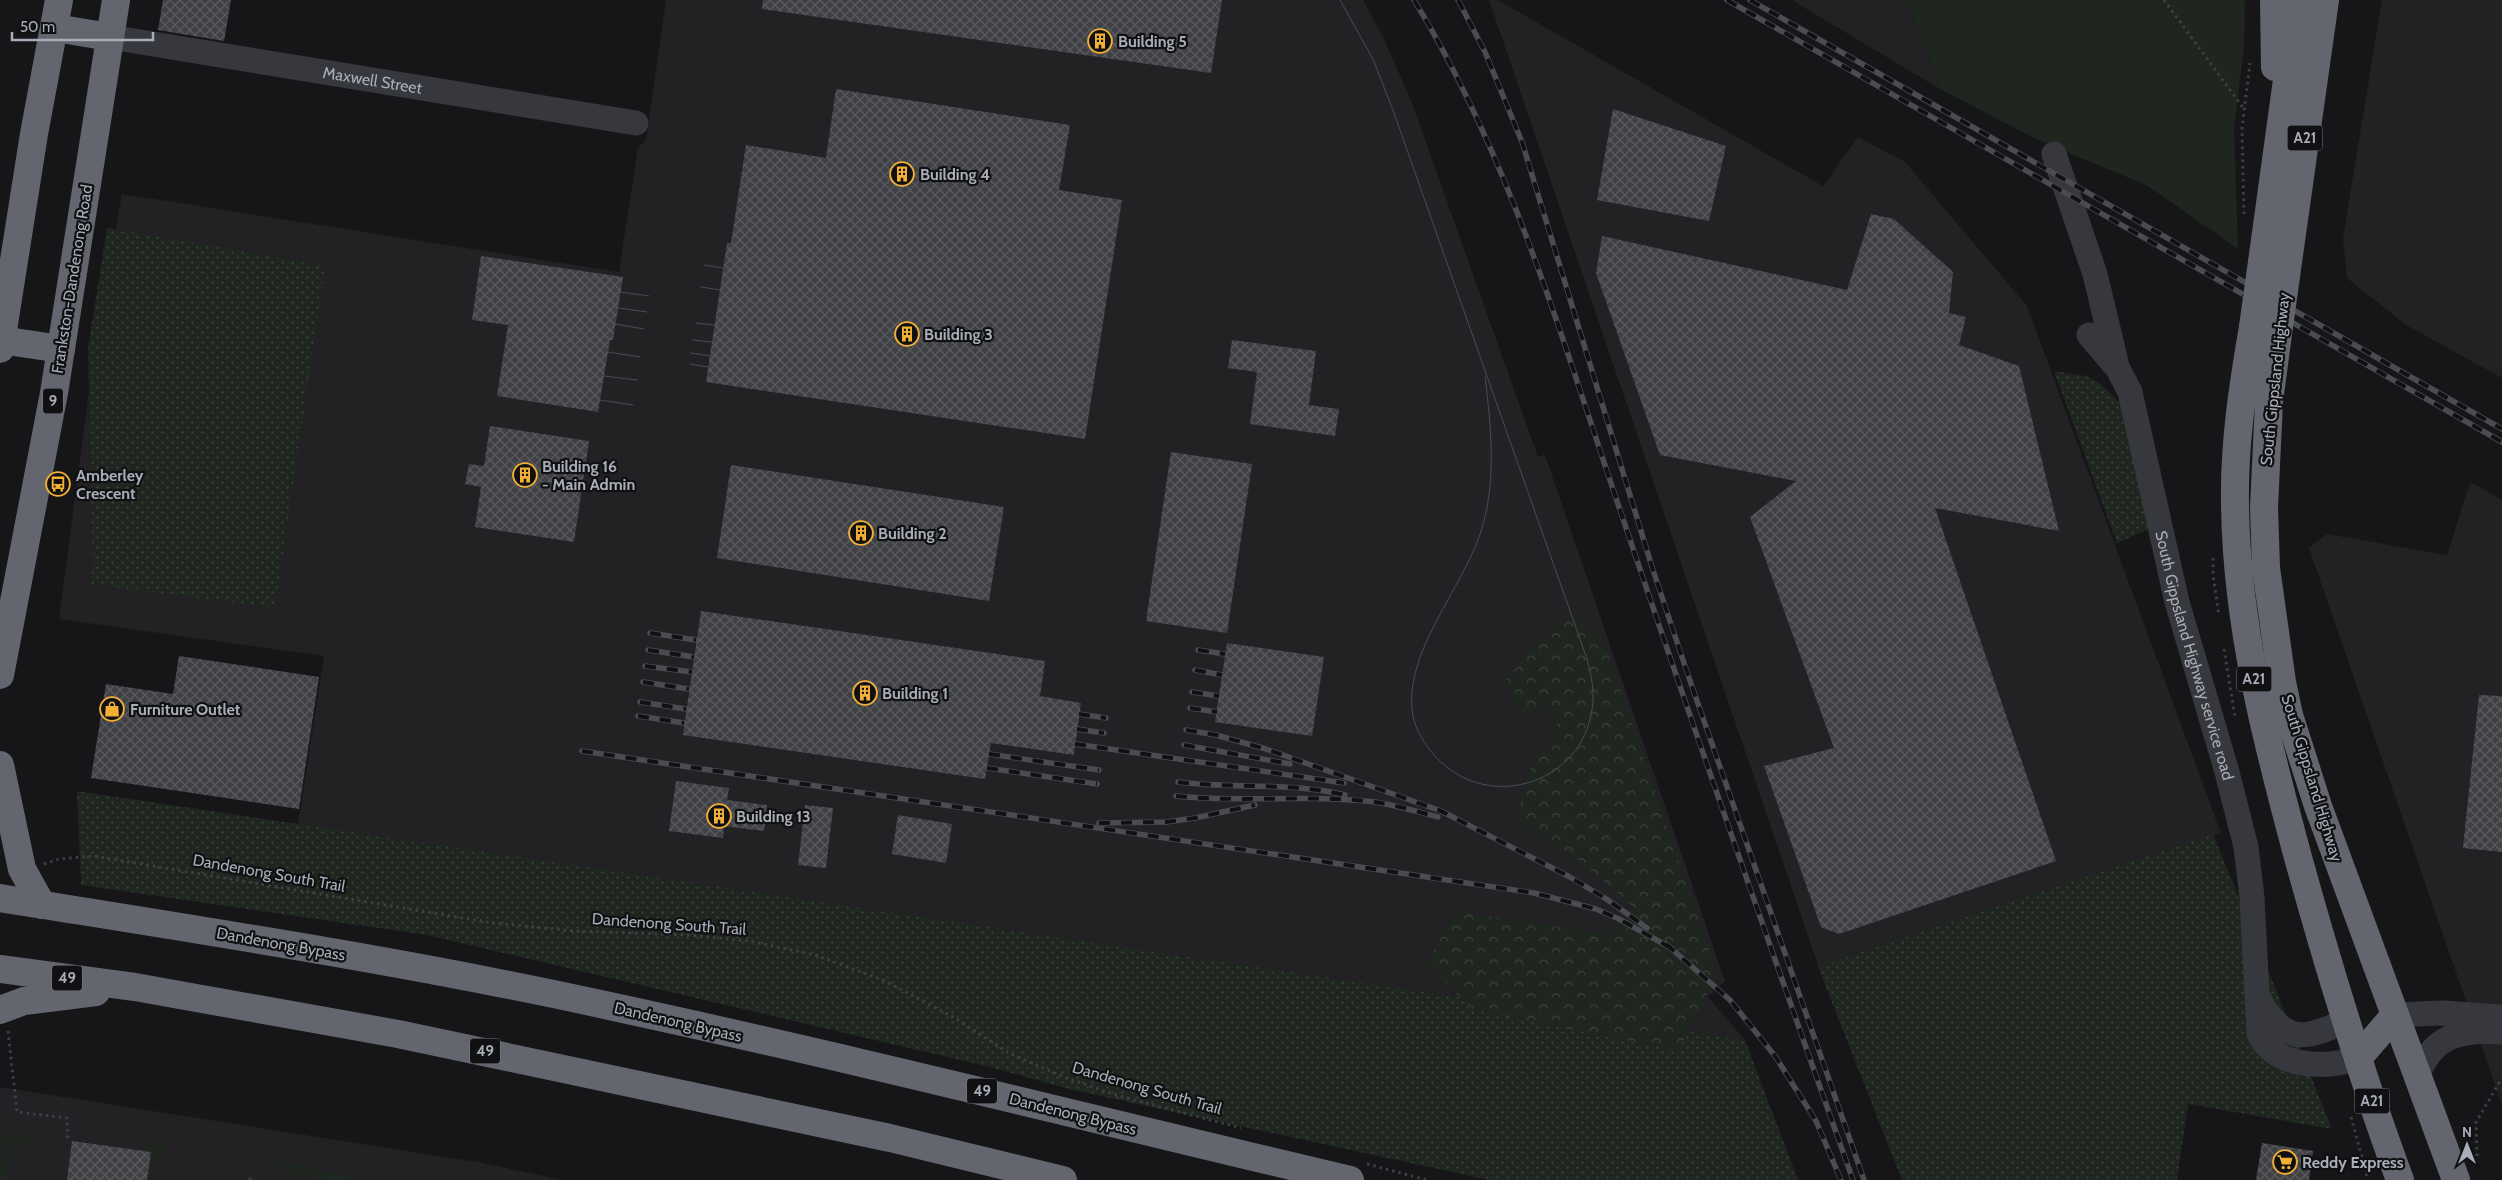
<svg xmlns="http://www.w3.org/2000/svg" width="2502" height="1180" viewBox="0 0 2502 1180" font-family="Cabin,sans-serif">
	<defs>
		<pattern id="grass-dots" width="8" height="8" patternUnits="userSpaceOnUse" patternTransform="scale(1.25)"><rect width="8" height="8" fill="#1e261f"/><path d="M2 2h.1M6 6h.1" fill="none" stroke="#3c433d" stroke-width="1.8" stroke-linecap="round"/></pattern>
		<pattern id="forest-crowns" width="20" height="18" patternUnits="userSpaceOnUse" patternTransform="scale(1.25)"><rect width="20" height="18" fill="#1e261f"/><path d="M2 6a3 3 0 1 1 6 0M12 15a3 3 0 1 1 6 0" fill="none" stroke="#3c433d"/></pattern>
		<pattern id="building-cross-hatch" width="8" height="8" patternUnits="userSpaceOnUse" patternTransform="scale(1.25)"><rect width="8" height="8" fill="#404145"/><path d="M0 0l8 8M0 8l8-8" fill="none" stroke="#595a5e"/></pattern>
	</defs>
	<rect width="100%" height="100%" fill="#161618"/>
	<g fill="#222225">
		<polygon points="666,0 1363,0 1383,37 1412,103 1538,457 1545,455 1725,981 1708,997 1745,1040 298,825 324,656 59,619 95,345 122,194 619,272 638,147 646,141"/>
		<polygon points="1489,0 1498,0 1823,186 1858,137 1905,162 2027,306 2221,833 1820,971"/>
		<polygon points="1793,0 1907,0 1940,89 1795,2"/>
		<polygon points="2382,0 2502,0 2502,378 2406,325 2347,278 2343,238"/>
		<polygon points="2470,482 2502,500 2502,1105 2309,548 2327,534 2447,555"/>
		<polygon points="0,1087 483,1163 562,1180 0,1180"/>
	</g>
	<g fill="url(#grass-dots)">
		<polygon points="107,228 325,266 275,608 90,584 93,563 88,348"/>
		<polygon points="2054,371 2086,376 2098,382 2122,404 2149,529 2117,543"/>
		<polygon points="77,791 1745,1040 1798,1180 1489,1180 1069,1089 990,1067 427,935 81,885"/>
		<polygon points="2213,834 2332,1129 2188,1104 2177,1180 1902,1180 1818,967"/>
	</g>
	<polygon fill="url(#forest-crowns)" points="1572,613 1606,646 1717,974 1678,1051 1473,1010 1427,964 1455,911 1609,935 1636,909 1576,858 1514,818 1521,802 1532,763 1557,740 1557,705 1523,715 1504,682 1531,651"/>
	<g fill="#1e261f">
		<polygon points="1907,0 2245,0 2244,48 2234,128 2238,249 2148,186 2034,138 1940,89"/>
		<polygon points="4,1134 25,1134 29,1139 29,1144 14,1142 9,1180 0,1180 0,1161 5,1151"/>
		<polygon points="153,1143 166,1145 161,1180 158,1180 159,1166 156,1161 150,1160 151,1152 135,1150 143,1149"/>
		<polygon points="275,1161 370,1180 325,1180 289,1175 290,1170 274,1168"/>
	</g>
	<g fill="url(#building-cross-hatch)">
		<polygon points="163,0 231,0 224,41 158,30"/>
		<polygon points="763,0 1222,0 1211,73 762,9"/>
		<polygon points="836,89 1070,125 1059,190 1122,200 1085,439 706,382 727,243 731,243 746,145 826,158"/>
		<polygon points="1613,109 1726,146 1709,221 1597,200"/>
		<polygon points="1871,214 1894,219 1953,272 1949,313 1966,317 1959,345 2019,366 2059,531 1935,508 2056,861 1839,934 1821,927 1764,766 1834,748 1750,517 1796,481 1660,455 1596,273 1602,236 1847,290"/>
		<polygon points="481,256 623,277 613,340 610,340 598,412 497,396 508,325 472,320"/>
		<polygon points="1232,340 1316,351 1309,405 1339,409 1335,436 1250,424 1257,372 1228,368"/>
		<polygon points="490,426 589,441 574,542 475,527 481,487 465,484 469,464 484,466"/>
		<polygon points="1171,452 1252,464 1227,633 1146,621"/>
		<polygon points="731,465 1004,507 989,601 717,558"/>
		<polygon points="701,611 1045,661 1040,696 1081,703 1074,755 991,743 985,779 683,735"/>
		<polygon points="1227,643 1324,657 1312,736 1215,722"/>
		<polygon points="179,656 319,677 299,809 91,778 106,684 173,694"/>
		<polygon points="2479,695 2502,696 2502,852 2463,848"/>
		<polygon points="676,781 729,788 727,800 767,805 764,831 724,826 723,838 669,831"/>
		<polygon points="805,805 833,808 826,868 798,865"/>
		<polygon points="898,815 952,824 946,863 892,854"/>
		<polygon points="72,1141 151,1152 147,1180 67,1180"/>
		<polygon points="2262,1143 2313,1151 2309,1180 2256,1180"/>
	</g>
	<g fill="none" stroke-linecap="round" stroke-linejoin="round">
		<g stroke="#3d3f44" stroke-width="3" stroke-dasharray="2.5 4" stroke-linecap="butt">
			<polyline points="2164,0 2244,109"/>
			<polyline points="2244,214 2242,128 2250,63"/>
			<polyline points="2213,558 2213,575 2219,616"/>
			<polyline points="2224,649 2235,717"/>
			<polyline points="44,864 59,859 93,856 493,923 575,931 688,935 749,941 815,955 883,980 953,1017 1009,1053 1066,1078 1119,1096 1241,1128"/>
			<polyline points="8,1031 17,1112 67,1118 68,1142"/>
			<polyline points="2351,1117 2368,1180"/>
			<polyline points="2477,1156 2476,1122 2502,1078"/>
			<polyline points="1367,1164 1427,1180"/>
			<polyline points="250,1180 250,1175"/>
		</g>
		<g stroke="#37383d" stroke-width="25">
			<path id="s1" d="M110,37L636,123"/>
			<polyline points="2054,154 2095,274 2116,362"/>
			<path id="s2" d="M2089,335L2118,369L2130,392L2177,602L2227,772L2246,847L2252,897L2259,1034C2275,1068 2326,1069 2358,1058"/>
			<path d="M2257,993C2260,1003 2266,1012 2273,1020C2297,1046 2318,1032 2346,1021"/>
			<polyline points="2395,1015 2442,1013 2502,1017"/>
			<path d="M2417,1077C2432,1035 2461,1029 2502,1032"/>
		</g>
		<g stroke="#63666e" stroke-width="28">
			<polyline points="2274,0 2275,67"/>
			<polyline points="55,28 110,37"/>
			<polyline points="2262,262 2298,0"/>
			<polyline points="2286,276 2325,0"/>
			<path d="M2253,327C2243,385 2234,443 2235,502C2236,625 2267,743 2299,861C2329,969 2361,1075 2400,1180"/>
			<polyline points="1,340 61,349"/>
			<polyline points="2277,341 2269,402 2264,507 2266,568 2282,682 2289,715 2318,806 2456,1180"/>
			<polyline points="0,349 34,134 59,0"/>
			<polyline points="0,675 54,393 116,0"/>
			<polyline points="0,765 22,869 42,905"/>
			<path d="M0,898C205,931 411,962 614,1007C860,1060 1104,1122 1350,1180"/>
			<polyline points="0,969 135,987 398,1034 890,1138 1063,1180"/>
			<polyline points="0,1010 24,1001 96,992"/>
			<polyline points="2358,1058 2395,1015"/>
		</g>
		<g stroke="#4a4c52" stroke-width="1">
			<path d="M1340,0L1373,59L1394,113L1587,659C1590,672 1594,686 1593,700C1589,782 1489,816 1435,756C1425,745 1416,731 1413,716C1402,653 1463,589 1481,531C1497,482 1491,426 1485,376"/>
			<polyline points="704,265 723,268"/>
			<polyline points="701,287 720,290"/>
			<polyline points="620,292 649,296"/>
			<polyline points="618,308 647,312"/>
			<polyline points="696,323 714,325"/>
			<polyline points="615,324 644,329"/>
			<polyline points="693,340 712,342"/>
			<polyline points="608,352 640,357"/>
			<polyline points="691,353 710,356"/>
			<polyline points="690,364 708,367"/>
			<polyline points="604,376 637,380"/>
			<polyline points="600,400 633,405"/>
		</g>
		<g stroke="#4a4c52" stroke-width="5.5">
			<g id="rail">
				<path d="M1414,0C1509,155 1560,333 1618,504C1694,730 1773,955 1853,1180"/>
				<polyline points="1458,0 1485,52 1522,142 1652,567 1688,675 1864,1180"/>
				<polyline points="1727,0 2502,442"/>
				<polyline points="1750,0 2502,429"/>
				<polyline points="650,633 696,640"/>
				<polyline points="648,650 694,657"/>
				<polyline points="1198,650 1225,654"/>
				<polyline points="645,666 692,672"/>
				<polyline points="1195,670 1222,675"/>
				<polyline points="643,682 689,689"/>
				<polyline points="1192,692 1219,696"/>
				<polyline points="640,702 686,709"/>
				<polyline points="1190,708 1217,712"/>
				<polyline points="1079,714 1106,718"/>
				<polyline points="638,716 684,723"/>
				<polyline points="1077,729 1104,733"/>
				<polyline points="1186,730 1216,735 1266,749 1441,811 1568,876 1605,898 1647,928"/>
				<polyline points="1075,744 1344,783"/>
				<polyline points="1184,745 1290,764"/>
				<polyline points="582,751 1534,893 1596,909 1619,919 1671,948"/>
				<polyline points="989,754 1099,770"/>
				<polyline points="987,768 1097,784"/>
				<path d="M1178,782C1234,789 1290,782 1345,795"/>
				<path d="M1176,796C1242,803 1309,794 1375,802C1396,805 1418,812 1438,817"/>
				<polyline points="1099,823 1166,822 1195,818 1255,805"/>
				<polyline points="1666,944 1730,1000 1775,1056 1816,1121 1841,1180"/>
			</g>
		</g>
		<use href="#rail" stroke="#111113" stroke-width="4" stroke-dasharray="11" stroke-linecap="butt"/>
		<g stroke="#63666e" stroke-width="28">
			<polyline points="2253,327 2262,262"/>
			<polyline points="2277,341 2286,276"/>
		</g>
	</g>
	<defs>
		<g id="building-ring" transform="scale(1.25)"><circle r="9.5" fill="#111113" stroke="#f2b134" stroke-width="1.5"/><path d="M-4-6H4V6H1V3H-1V6H-4ZM-2.5-4.3h1.7v1.8h-1.7ZM.8-4.3h1.7v1.8H.8ZM-2.5-1h1.7V.8h-1.7ZM.8-1h1.7V.8H.8Z" fill="#f2b134"/></g>
		<g id="bus-ring" transform="scale(1.25)"><circle r="9.5" fill="#111113" stroke="#f2b134" stroke-width="1.5"/><path d="M-5-6H5V4H4V6H2V4H-2V6H-4V4H-5ZM-3.5-4V0h7V-4ZM-3.5 1.2v1.5H-2V1.2ZM2 1.2v1.5H3.5V1.2Z" fill="#f2b134"/></g>
		<g id="shop-ring" transform="scale(1.25)"><circle r="9.5" fill="#111113" stroke="#f2b134" stroke-width="1.5"/><path d="M-5-2.5h2.3a2.7 3.5 0 0 1 5.4 0H5L5.5 6h-11ZM-1.5-2.5h3a1.5 2.3 0 0 0-3 0Z" fill="#f2b134"/></g>
		<g id="supermarket-ring" transform="scale(1.25)"><circle r="9.5" fill="#111113" stroke="#f2b134" stroke-width="1.5"/><path d="M-6-5.5h2.5l.6 2H6L4.5 2H-2.5L-4.4-4H-6ZM-1.5 3.2a1.3 1.3 0 1 0 .1 0ZM3 3.2a1.3 1.3 0 1 0 .1 0Z" fill="#f2b134"/></g>
	</defs>
	<g fill-rule="evenodd">
		<use href="#building-ring" x="1100" y="41"/>
		<use href="#building-ring" x="902" y="174"/>
		<use href="#building-ring" x="907" y="334"/>
		<use href="#building-ring" x="525" y="475"/>
		<use href="#bus-ring" x="58" y="484"/>
		<use href="#building-ring" x="861" y="533"/>
		<use href="#building-ring" x="865" y="693"/>
		<use href="#shop-ring" x="112" y="709"/>
		<use href="#building-ring" x="719" y="816"/>
		<use href="#supermarket-ring" x="2285" y="1162"/>
	</g>
	<g text-anchor="middle" dominant-baseline="central" stroke-width="4.5" stroke-linejoin="round" paint-order="stroke">
		<g fill="#111113" stroke="#7b7e86" stroke-width="1">
			<rect x="2287.5" y="125.5" width="35" height="25" rx="4"/>
			<rect x="43" y="388.5" width="20" height="25" rx="4"/>
			<rect x="2236.5" y="666.5" width="35" height="25" rx="4"/>
			<rect x="52" y="965.5" width="30" height="25" rx="4"/>
			<rect x="470" y="1038.5" width="30" height="25" rx="4"/>
			<rect x="967" y="1078.5" width="30" height="25" rx="4"/>
			<rect x="2354.5" y="1088.5" width="35" height="25" rx="4"/>
		</g>
		<g font-size="15" font-weight="bold" fill="#a8adb8">
			<text x="2305" y="138">A21</text>
			<text x="53" y="401">9</text>
			<text x="2254" y="679">A21</text>
			<text x="67" y="978">49</text>
			<text x="485" y="1051">49</text>
			<text x="982" y="1091">49</text>
			<text x="2372" y="1101">A21</text>
		</g>
		<g font-size="16" font-weight="bold" fill="#a8adb8" stroke="#111113" text-anchor="start">
			<text x="1118" y="41">Building 5</text>
			<text x="920" y="174">Building 4</text>
			<text x="924" y="334">Building 3</text>
			<text x="542" y="466">Building 16<tspan x="542" dy="18">- Main Admin</tspan></text>
			<text x="76" y="475">Amberley<tspan x="76" dy="18">Crescent</tspan></text>
			<text x="878" y="533">Building 2</text>
			<text x="882" y="693">Building 1</text>
			<text x="130" y="709">Furniture Outlet</text>
			<text x="736" y="816">Building 13</text>
			<text x="2302" y="1162">Reddy Express</text>
		</g>
		<g font-size="16" fill="#a8adb8" stroke="#111113">
			<text stroke="none"><textPath href="#s1" startOffset="266">Maxwell Street</textPath></text>
			<text transform="translate(72 279) rotate(-81)">Frankston-Dandenong Road</text>
			<text transform="translate(2275 379) rotate(-84)">South Gippsland Highway</text>
			<text stroke="none"><textPath href="#s2" startOffset="342">South Gippsland Highway service road</textPath></text>
			<text transform="translate(2312 778) rotate(73)">South Gippsland Highway</text>
			<text transform="translate(269 873) rotate(10)">Dandenong South Trail</text>
			<text transform="translate(669 924) rotate(4)">Dandenong South Trail</text>
			<text transform="translate(281 944) rotate(10)">Dandenong Bypass</text>
			<text transform="translate(678 1022) rotate(13)">Dandenong Bypass</text>
			<text transform="translate(1147 1088) rotate(16)">Dandenong South Trail</text>
			<text transform="translate(1073 1114) rotate(14)">Dandenong Bypass</text>
		</g>
	</g>
	<g transform="translate(2467 1145)" stroke="#111113" stroke-width="4" paint-order="stroke">
	<path d="M0-4L9 19L0 12L-9 19Z" fill="#a8adb8"/>
	<text y="-8" font-size="14" font-weight="bold" text-anchor="middle" fill="#a8adb8">N</text>
	</g>
	<path d="M12 32v8h141v-8" fill="none" stroke="#a8adb8" stroke-width="2.5"/>
	<text x="20" y="32" font-size="15" fill="#a8adb8" stroke="#111113" stroke-width="4" paint-order="stroke">50 m</text>
</svg>
